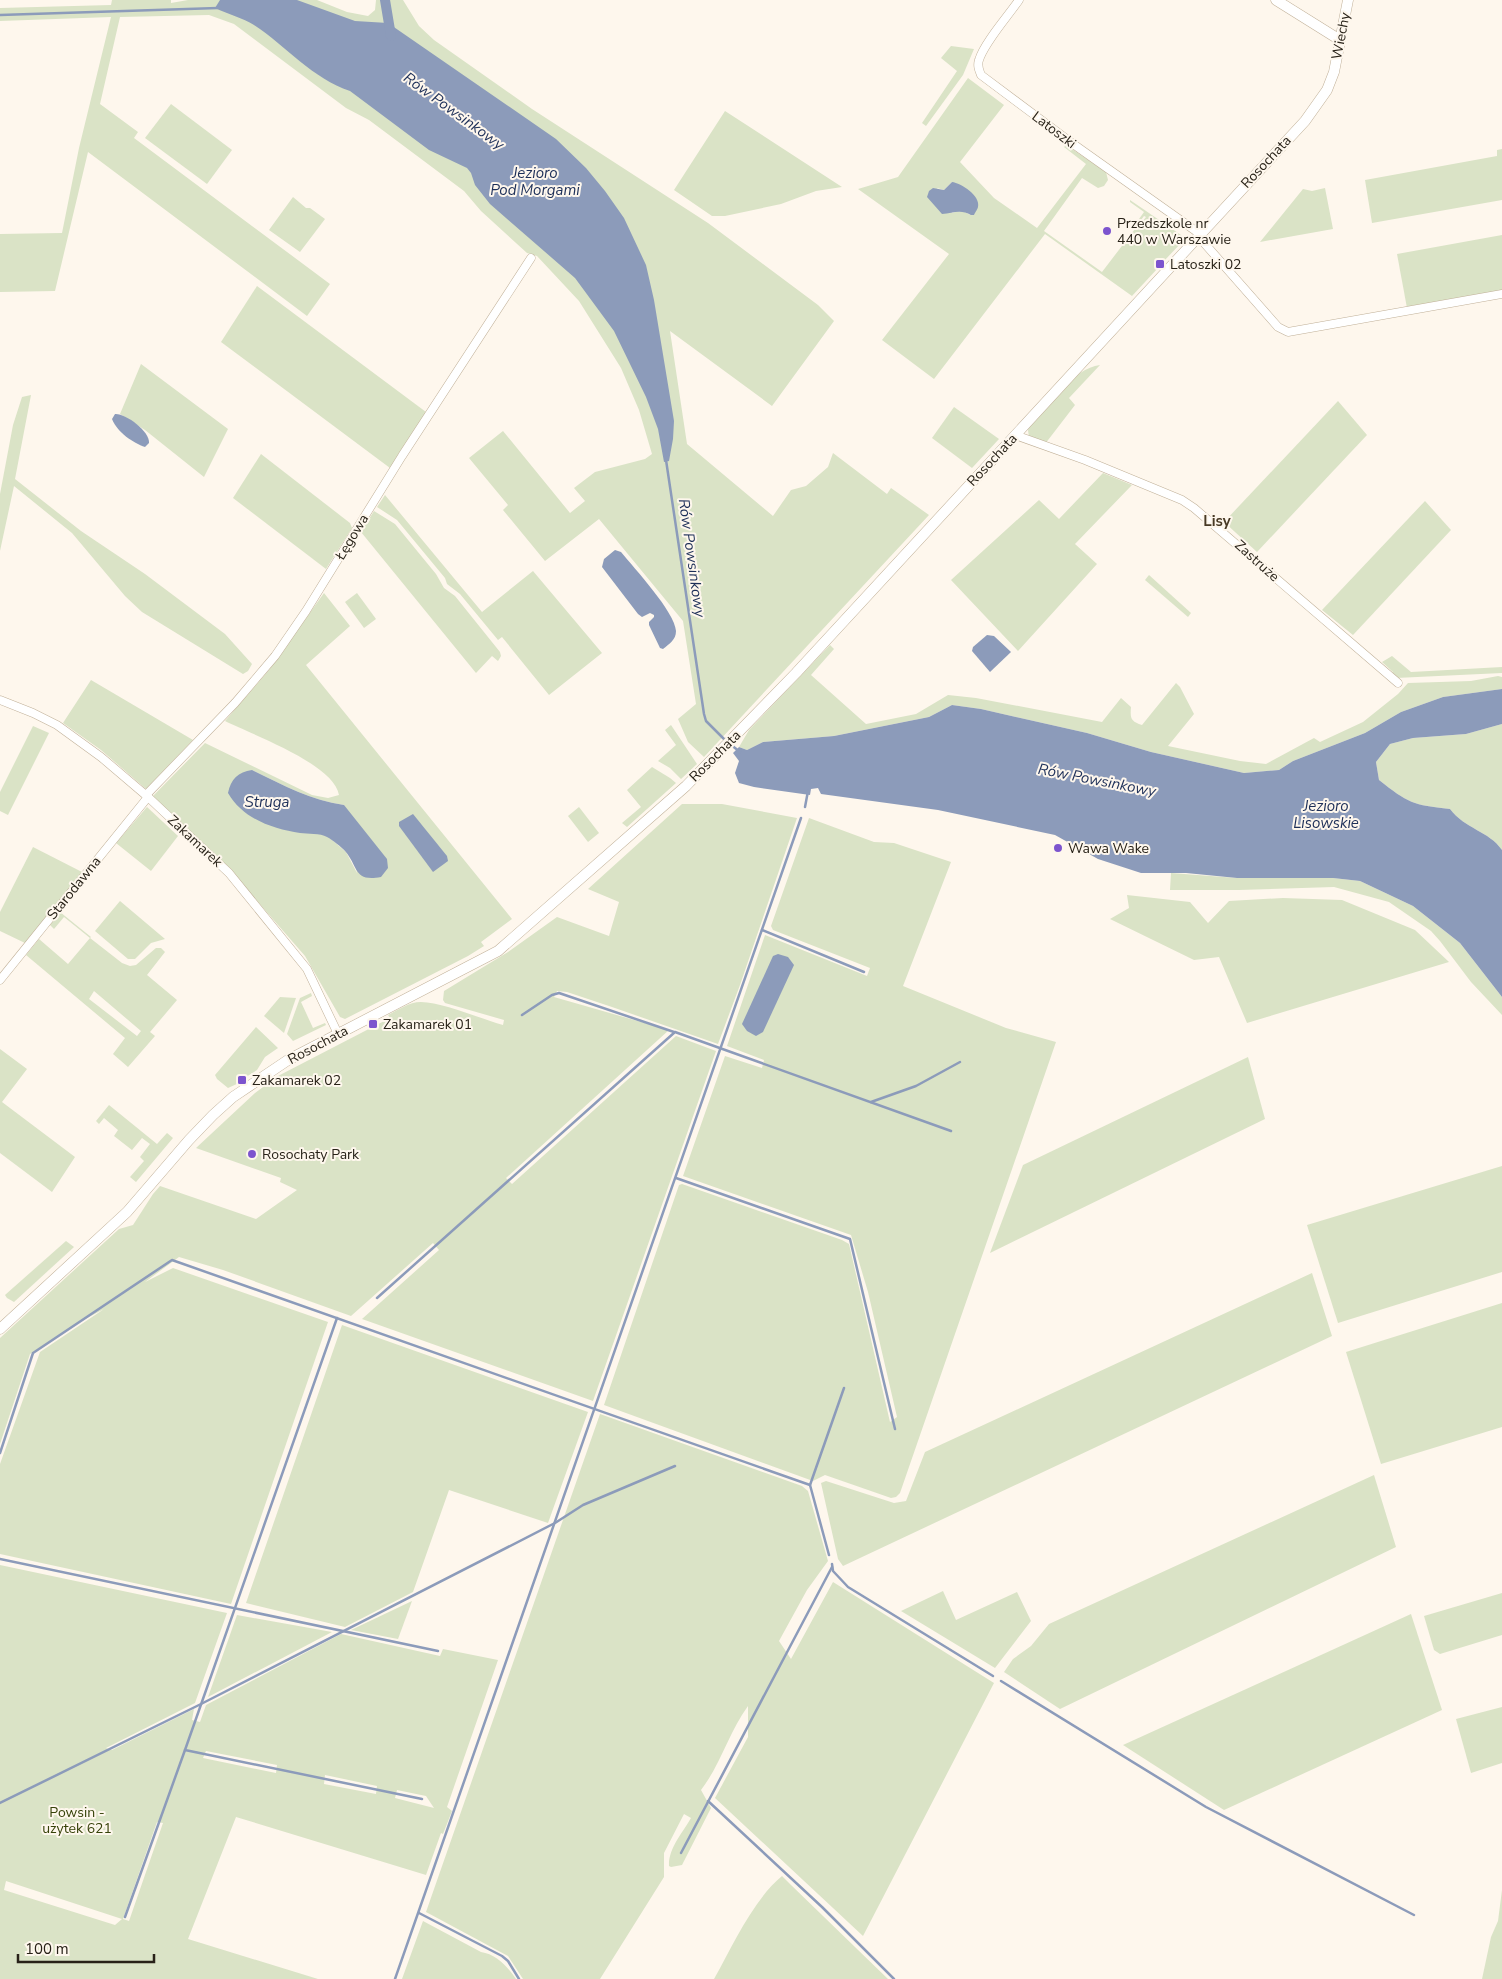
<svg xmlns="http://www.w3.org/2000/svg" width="1502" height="1979" viewBox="0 0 1502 1979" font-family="'Nunito Sans',sans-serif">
	<rect width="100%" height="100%" fill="#fef7ed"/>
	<g fill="#dae3c6" fill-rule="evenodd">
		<polygon points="112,0 171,0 171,3 188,0 317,0 347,12 368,16 375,10 376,0 403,0 419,26 434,40 532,109 708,223 818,305 834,321 772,406 670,331 687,444 773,516 791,490 806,486 828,467 833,453 887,494 891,488 929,515 704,757 688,742 678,719 696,704 683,621 599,519 545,561 503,510 508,505 469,458 503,431 570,513 585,501 574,488 595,472 645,459 652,454 639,410 621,368 579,301 537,256 527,253 481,211 464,191 369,120 346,108 234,24 209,15 120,17 100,104 138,132 134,138 330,284 307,316 88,152 55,291 0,292 0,234 62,233 79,148 111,17 0,21 0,8 111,5"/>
		<polygon points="951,46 974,49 963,75 926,126 922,123 957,71 941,58"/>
		<path d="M968,78L1004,105L960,162L994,198L1037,228L1086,164L1064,147L1066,145L1106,172L1108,180L1104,186L1098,188L1082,178L1044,231L1102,272L1141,221L1142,222L1146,217L1144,216L1141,220L1139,219L1144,212L1130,202V200L1181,235L1182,242L1164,261L1162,260L1156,266L1158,268L1132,296L1045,234L934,379L882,340L949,254L858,189L898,177ZM952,182L970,215C963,210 959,211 952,213L937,188L944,190Z"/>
		<polygon points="171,104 232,150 207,184 145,138"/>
		<polygon points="725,111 842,187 816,191 781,204 725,216 712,216 674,190"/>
		<polygon points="1502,149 1502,200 1372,223 1365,180 1497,156 1497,150"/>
		<polygon points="1325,188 1333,229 1260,242 1303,189 1312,191"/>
		<polygon points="293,197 306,208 310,208 325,219 300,252 269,230"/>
		<polygon points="1502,235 1502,291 1407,308 1397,254"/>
		<polygon points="257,286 426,412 390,468 221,342"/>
		<polygon points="141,364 228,429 204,477 145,430 120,414"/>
		<path d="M1100,365L1069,398L1075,405L1045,444L1029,438L1028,430L1030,425C1048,406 1073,368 1100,365Z"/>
		<polygon points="31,395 15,479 81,531 145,574 225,634 252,664 248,671 243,674 142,612 125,596 72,533 14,486 0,551 0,494 13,425 22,397"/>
		<polygon points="1338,401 1367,435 1257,552 1224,522"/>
		<polygon points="954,407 999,439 972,468 932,438"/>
		<polygon points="261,454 350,523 352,528 326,569 233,498"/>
		<polygon points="1103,473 1132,485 1075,544 1097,564 1018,651 951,580 1039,500 1059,519"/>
		<polygon points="385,495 482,612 533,571 602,653 549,695 502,637 498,640 460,594 447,584 445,578 397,520 377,507"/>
		<polygon points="1425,501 1451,530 1353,635 1322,610"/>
		<polygon points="374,511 395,524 436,574 444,588 455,596 500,652 501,656 498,661 492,656 476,673 361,532"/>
		<polygon points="1149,575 1191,613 1188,617 1145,580"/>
		<path d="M324,593L350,626L306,665L512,919L481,942L484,946L468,956L345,1019L340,1017L305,956L224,863L152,797L205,743L312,795L328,798L339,795C334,764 253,735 225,721L269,670ZM252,770C283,785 310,800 344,805L357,873L346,852Z"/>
		<polygon points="357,593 376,619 364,628 345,602"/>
		<path d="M830,645L834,649L811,675L866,724L916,714L948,695L976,698L1102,722L1121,698L1131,707C1130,719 1131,721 1142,725L1176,683L1180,687L1194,714L1168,746L1240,761L1266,764L1314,738L1320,742L1363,722L1398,694L1408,683L1471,681L1498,676L1502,677V689L1443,697L1401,712L1365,733L1293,761L1279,770L1244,773L1151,752L1087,733L981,709L952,705L929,717L834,736L763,742L747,750L739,747L749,730Z"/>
		<polygon points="1392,656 1411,672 1502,667 1502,673 1396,678 1392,675 1393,672 1382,662"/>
		<polygon points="91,680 193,740 146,789 101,750 63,723"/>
		<path d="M1502,724V850C1489,831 1465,829 1450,809C1413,805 1408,803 1379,780L1376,762L1390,744L1413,738L1466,734Z"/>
		<polygon points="671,725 697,764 681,779 670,768 658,761 676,745 665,730"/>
		<polygon points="33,726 49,733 8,815 0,811 0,792"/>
		<polygon points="652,767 670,778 676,783 627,827 622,823 641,807 627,790"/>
		<path d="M682,804H722L797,818L740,985L718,1044L612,1007L567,992L557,991L554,997L669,1030L506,1178L512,1184L676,1036L716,1051L593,1401L362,1319L439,1250L433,1243L351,1316L223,1270L179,1257L145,1282L173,1268L328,1322L231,1604L0,1554V1464L40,1352L104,1309L76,1324L30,1354L0,1444V1338L119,1229L133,1225L153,1194L160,1186L256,1219L297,1190L280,1182L281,1178L196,1148L255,1093L278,1076L390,1018L388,1015C398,1010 409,1002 421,1002C442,1002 481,1019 503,1025L504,1020L445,1003L443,1000L444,991L508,952L557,917L609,936L619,902L588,889Z"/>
		<polygon points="147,807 178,836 151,871 116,843"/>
		<polygon points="579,807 599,833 588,842 568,816"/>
		<polygon points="809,818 874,842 894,843 951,862 903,986 1006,1028 1056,1042 900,1493 896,1497 891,1498 825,1475 813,1481 604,1405 679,1185 682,1184 842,1240 849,1244 890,1422 897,1417 868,1292 851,1235 683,1176 725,1056 762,1068 764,1060 727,1046 765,935 867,976 870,968 773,930 771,926"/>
		<polygon points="33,847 82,872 25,943 0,931 0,912"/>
		<polygon points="1171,873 1237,878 1333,878 1360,881 1413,906 1460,943 1502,997 1502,1015 1471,982 1440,941 1431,931 1389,902 1334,887 1239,890 1170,890"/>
		<polygon points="1127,895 1190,902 1208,923 1229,901 1283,898 1342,900 1415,930 1449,962 1247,1023 1219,957 1194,960 1110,919 1129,908"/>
		<polygon points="120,901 165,939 151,943 135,959 128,959 95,931"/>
		<path d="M60,912L91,937L90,938L122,963L130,966L136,965L156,948H161L165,952L147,975L177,1000L150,1032L155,1036L128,1067L113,1054L125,1038L26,955L39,939L68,964L90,938L64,917L54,929L50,925ZM94,991L141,1031L137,1036L89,999Z"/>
		<polygon points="311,993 312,996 301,1002 313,1028 325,1023 326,1025 293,1041 287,1034 300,998"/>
		<polygon points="280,997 296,998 284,1033 264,1016"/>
		<polygon points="256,1027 278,1048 265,1057 257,1070 246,1077 244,1075 237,1080 239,1083 228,1088 217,1079 215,1075"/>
		<polygon points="0,1049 27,1069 2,1102 75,1157 52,1192 0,1153"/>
		<polygon points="1248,1057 1265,1119 990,1253 1023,1165"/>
		<polygon points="109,1105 157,1144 167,1133 173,1138 136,1182 130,1177 144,1161 140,1157 150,1144 142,1138 132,1150 114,1136 118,1130 104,1118 99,1124 96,1121"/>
		<polygon points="1502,1166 1502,1272 1338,1323 1307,1225"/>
		<polygon points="66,1241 74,1247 14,1302 7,1298 5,1295"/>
		<polygon points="1312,1273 1332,1336 843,1566 838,1559 821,1483 826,1481 894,1503 906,1501 925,1452"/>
		<polygon points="1502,1303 1502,1427 1381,1464 1346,1352"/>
		<polygon points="342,1325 588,1412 548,1523 449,1490 413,1592 345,1627 246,1603"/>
		<path d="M600,1414L802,1486L808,1491L828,1561L807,1590L779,1641L791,1659L833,1582L994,1683L863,1936L715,1798L748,1737V1706C729,1732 721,1764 701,1790L711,1808L682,1865L671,1867L669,1866C668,1849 683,1832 691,1818L684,1814L664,1853V1877L600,1979H523L508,1956L426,1912Z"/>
		<polygon points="1374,1475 1396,1547 1060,1709 1004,1672 1013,1659 1031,1646 1049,1624"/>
		<path d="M0,1565L227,1613L195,1703L106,1748L112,1750L194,1709L192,1720L200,1722L206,1705L341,1634L440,1656L443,1649L498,1660L447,1807L452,1811L443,1834L441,1833L426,1875L236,1817L188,1939L318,1979H0ZM206,1751L277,1765L276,1773L203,1758ZM325,1775L377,1786L376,1794L324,1784ZM397,1790L426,1796L434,1808L395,1798ZM157,1822L163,1823L129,1921L123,1919ZM6,1881L122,1919L115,1925L4,1890Z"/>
		<polygon points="943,1591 956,1620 1017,1592 1031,1621 995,1668 901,1611"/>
		<polygon points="1502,1593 1502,1635 1440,1654 1434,1650 1424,1616"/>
		<polygon points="412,1601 398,1639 351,1630"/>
		<polygon points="1411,1614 1442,1710 1224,1810 1123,1745"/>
		<polygon points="237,1615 332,1632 208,1697"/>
		<polygon points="1502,1707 1502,1763 1471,1773 1456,1719"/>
		<path d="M782,1876L790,1884L888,1979H714C733,1945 753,1900 782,1876Z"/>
		<polygon points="1502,1890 1502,1979 1482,1979 1491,1937 1498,1921"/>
		<path d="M423,1921L481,1952C496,1954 508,1967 516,1979H402Z"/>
	</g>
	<g fill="#8c9bba">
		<path d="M220,0H297L355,21L388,23L556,139L586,168L605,191L624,218L646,265L654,300L674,421L673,439L669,461L664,462L658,429L646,397L614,331L575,278L490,204L475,185L471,173L467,168L429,150L350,91C313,79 286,46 254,25C243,18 228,14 215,8Z"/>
		<path d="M952,182C961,183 981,196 978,207C978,208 975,213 974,215H971C961,209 953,213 942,214L927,197L929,191L933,188L944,190Z"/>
		<path d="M115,414C125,413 150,431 149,443L145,447C133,443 117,432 112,419Z"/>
		<path d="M615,550L621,552C634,568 675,612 676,631C676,640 669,644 663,649L660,648L649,625V622L654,617V615L650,613L642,617L638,614L602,567L604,559Z"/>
		<polygon points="987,635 994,636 1011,652 990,672 972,651 973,647"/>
		<path d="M1502,689V724L1466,734L1413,738L1390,744L1376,762L1379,780C1408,803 1413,805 1450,809C1465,829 1489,831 1502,850V997L1460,943L1413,906L1360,881L1333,878H1237L1186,873H1141L1098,859L1055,835L938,810L821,794L818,788L811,789L810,795L754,787L739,783L735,773L739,761L733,753L739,747L747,750L763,742L834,736L929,717L952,705L981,709L1087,733L1151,752L1244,773L1279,770L1293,761L1365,733L1401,712L1443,697Z"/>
		<path d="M252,770C283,785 310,800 344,805L387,859L388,868L381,877C353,882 359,867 345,851C341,847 333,840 327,837C320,833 308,834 300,833C273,829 243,819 228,793C231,779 238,772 252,770Z"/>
		<polygon points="413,814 447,856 448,861 433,872 399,826 399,822"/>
		<polygon points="778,954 788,957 794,965 763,1032 756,1036 747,1031 742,1024 773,956"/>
	</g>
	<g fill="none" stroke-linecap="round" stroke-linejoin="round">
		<g stroke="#8c9bba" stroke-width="2.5">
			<polyline points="0,15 218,8"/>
			<polyline points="666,460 704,714 706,721 726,741"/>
			<polyline points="730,744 740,752"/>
			<polyline points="805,807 808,791"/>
			<polyline points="762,930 864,972"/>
			<polyline points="522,1015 552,995 559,993 674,1032"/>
			<polyline points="871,1102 916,1086 960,1062"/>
			<polyline points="676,1178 850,1239 895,1429"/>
			<polyline points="377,1298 675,1032 951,1131"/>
			<polyline points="337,1318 185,1750 422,1799"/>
			<polyline points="0,1453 33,1353 172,1260 810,1485"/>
			<polyline points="829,1555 810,1485 844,1388"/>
			<polyline points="0,1559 438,1651"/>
			<polyline points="832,1564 833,1571 848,1587 993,1676"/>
			<polyline points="1001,1681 1206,1807 1414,1915"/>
			<polyline points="708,1801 822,1907 894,1979"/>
			<polyline points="0,1803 201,1704 555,1523 583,1505 675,1466"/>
			<polyline points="681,1853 832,1567"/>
			<polyline points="419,1913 502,1956 508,1961 519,1979"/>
			<polyline points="125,1917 185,1750"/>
			<polyline points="395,1979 801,818"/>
		</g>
		<polyline stroke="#8c9bba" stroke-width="10" points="385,0 391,36"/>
		<g stroke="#c0b098" stroke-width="9">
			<g id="street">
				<path d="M1019,0C1008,16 984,43 979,60C977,66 979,70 981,75L1076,146L1200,234"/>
				<polyline points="1198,236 1278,327 1288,332 1502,294"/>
				<polyline points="1015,435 1085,460 1182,500 1194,508 1398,683"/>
				<polyline points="0,700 33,713 57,725 101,757 148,797 229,873 307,969 338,1034"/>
				<polyline points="146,795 235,703 275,656 306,611 402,456 531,258"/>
				<polyline points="0,980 148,797"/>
			</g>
		</g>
		<g stroke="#c0b098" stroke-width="11">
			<g id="secondary">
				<polyline points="1276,0 1340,40"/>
				<polyline points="0,1329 127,1212 189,1140 213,1115 233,1097 288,1060 498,951 686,786 796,673 1305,121 1327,90 1334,72 1348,0"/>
			</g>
		</g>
		<use href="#street" stroke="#fff" stroke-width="8"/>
		<use href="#secondary" stroke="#fff" stroke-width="10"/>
	</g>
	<g fill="#7c54ce" stroke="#fef7ed" stroke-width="2">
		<circle cx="1107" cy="231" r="5"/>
		<rect x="1155" y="259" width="10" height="10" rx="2.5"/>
		<circle cx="1058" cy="848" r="5"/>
		<rect x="368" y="1019" width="10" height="10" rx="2.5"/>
		<rect x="237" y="1075" width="10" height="10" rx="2.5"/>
		<circle cx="252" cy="1154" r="5"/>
	</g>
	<g text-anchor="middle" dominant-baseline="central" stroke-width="4" stroke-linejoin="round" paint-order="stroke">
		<g font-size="14" fill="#282218" stroke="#fef7ed">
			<text transform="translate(1341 36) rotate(-79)">Wiechy</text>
			<text transform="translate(1054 130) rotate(37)">Latoszki</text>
			<text transform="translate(1266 162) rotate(-47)">Rosochata</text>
			<text transform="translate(992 460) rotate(-47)">Rosochata</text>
			<text transform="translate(352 537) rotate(-59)">Łęgowa</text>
			<text transform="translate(1257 561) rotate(42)">Zastruże</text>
			<text transform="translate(715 756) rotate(-45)">Rosochata</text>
			<text transform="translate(195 841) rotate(43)">Zakamarek</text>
			<text transform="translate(74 888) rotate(-51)">Starodawna</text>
			<text transform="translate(318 1045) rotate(-28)">Rosochata</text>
		</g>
		<g font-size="14" fill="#282218" stroke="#fef7ed" text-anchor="start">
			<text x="1117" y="223">Przedszkole nr<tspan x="1117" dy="16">440 w Warszawie</tspan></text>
			<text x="1170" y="264">Latoszki 02</text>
			<text x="1068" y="848">Wawa Wake</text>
			<text x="383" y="1024">Zakamarek 01</text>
			<text x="252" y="1080">Zakamarek 02</text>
			<text x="262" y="1154">Rosochaty Park</text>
		</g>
		<g font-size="14" fill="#364209" stroke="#fef7ed">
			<text x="77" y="1812">Powsin -<tspan x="77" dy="16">użytek 621</tspan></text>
		</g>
		<g font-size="15" font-style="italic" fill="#1d2f58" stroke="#fef7ed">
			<text transform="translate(454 111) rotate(36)">Rów Powsinkowy</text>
			<text x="535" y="173">Jezioro<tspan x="535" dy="17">Pod Morgami</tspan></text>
			<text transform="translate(692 558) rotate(82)">Rów Powsinkowy</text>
			<text transform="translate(1097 780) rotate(11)">Rów Powsinkowy</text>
			<text x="267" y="802">Struga</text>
			<text x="1326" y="806">Jezioro<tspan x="1326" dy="17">Lisowskie</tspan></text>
		</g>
		<g font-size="15" font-weight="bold" fill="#483a25" stroke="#fef7ed">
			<text x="1217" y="521">Lisy</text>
		</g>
	</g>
	<path d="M18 1954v8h136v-8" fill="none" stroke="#282218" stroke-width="2.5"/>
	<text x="25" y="1954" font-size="15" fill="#282218" stroke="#fef7ed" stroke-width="4" paint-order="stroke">100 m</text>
</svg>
